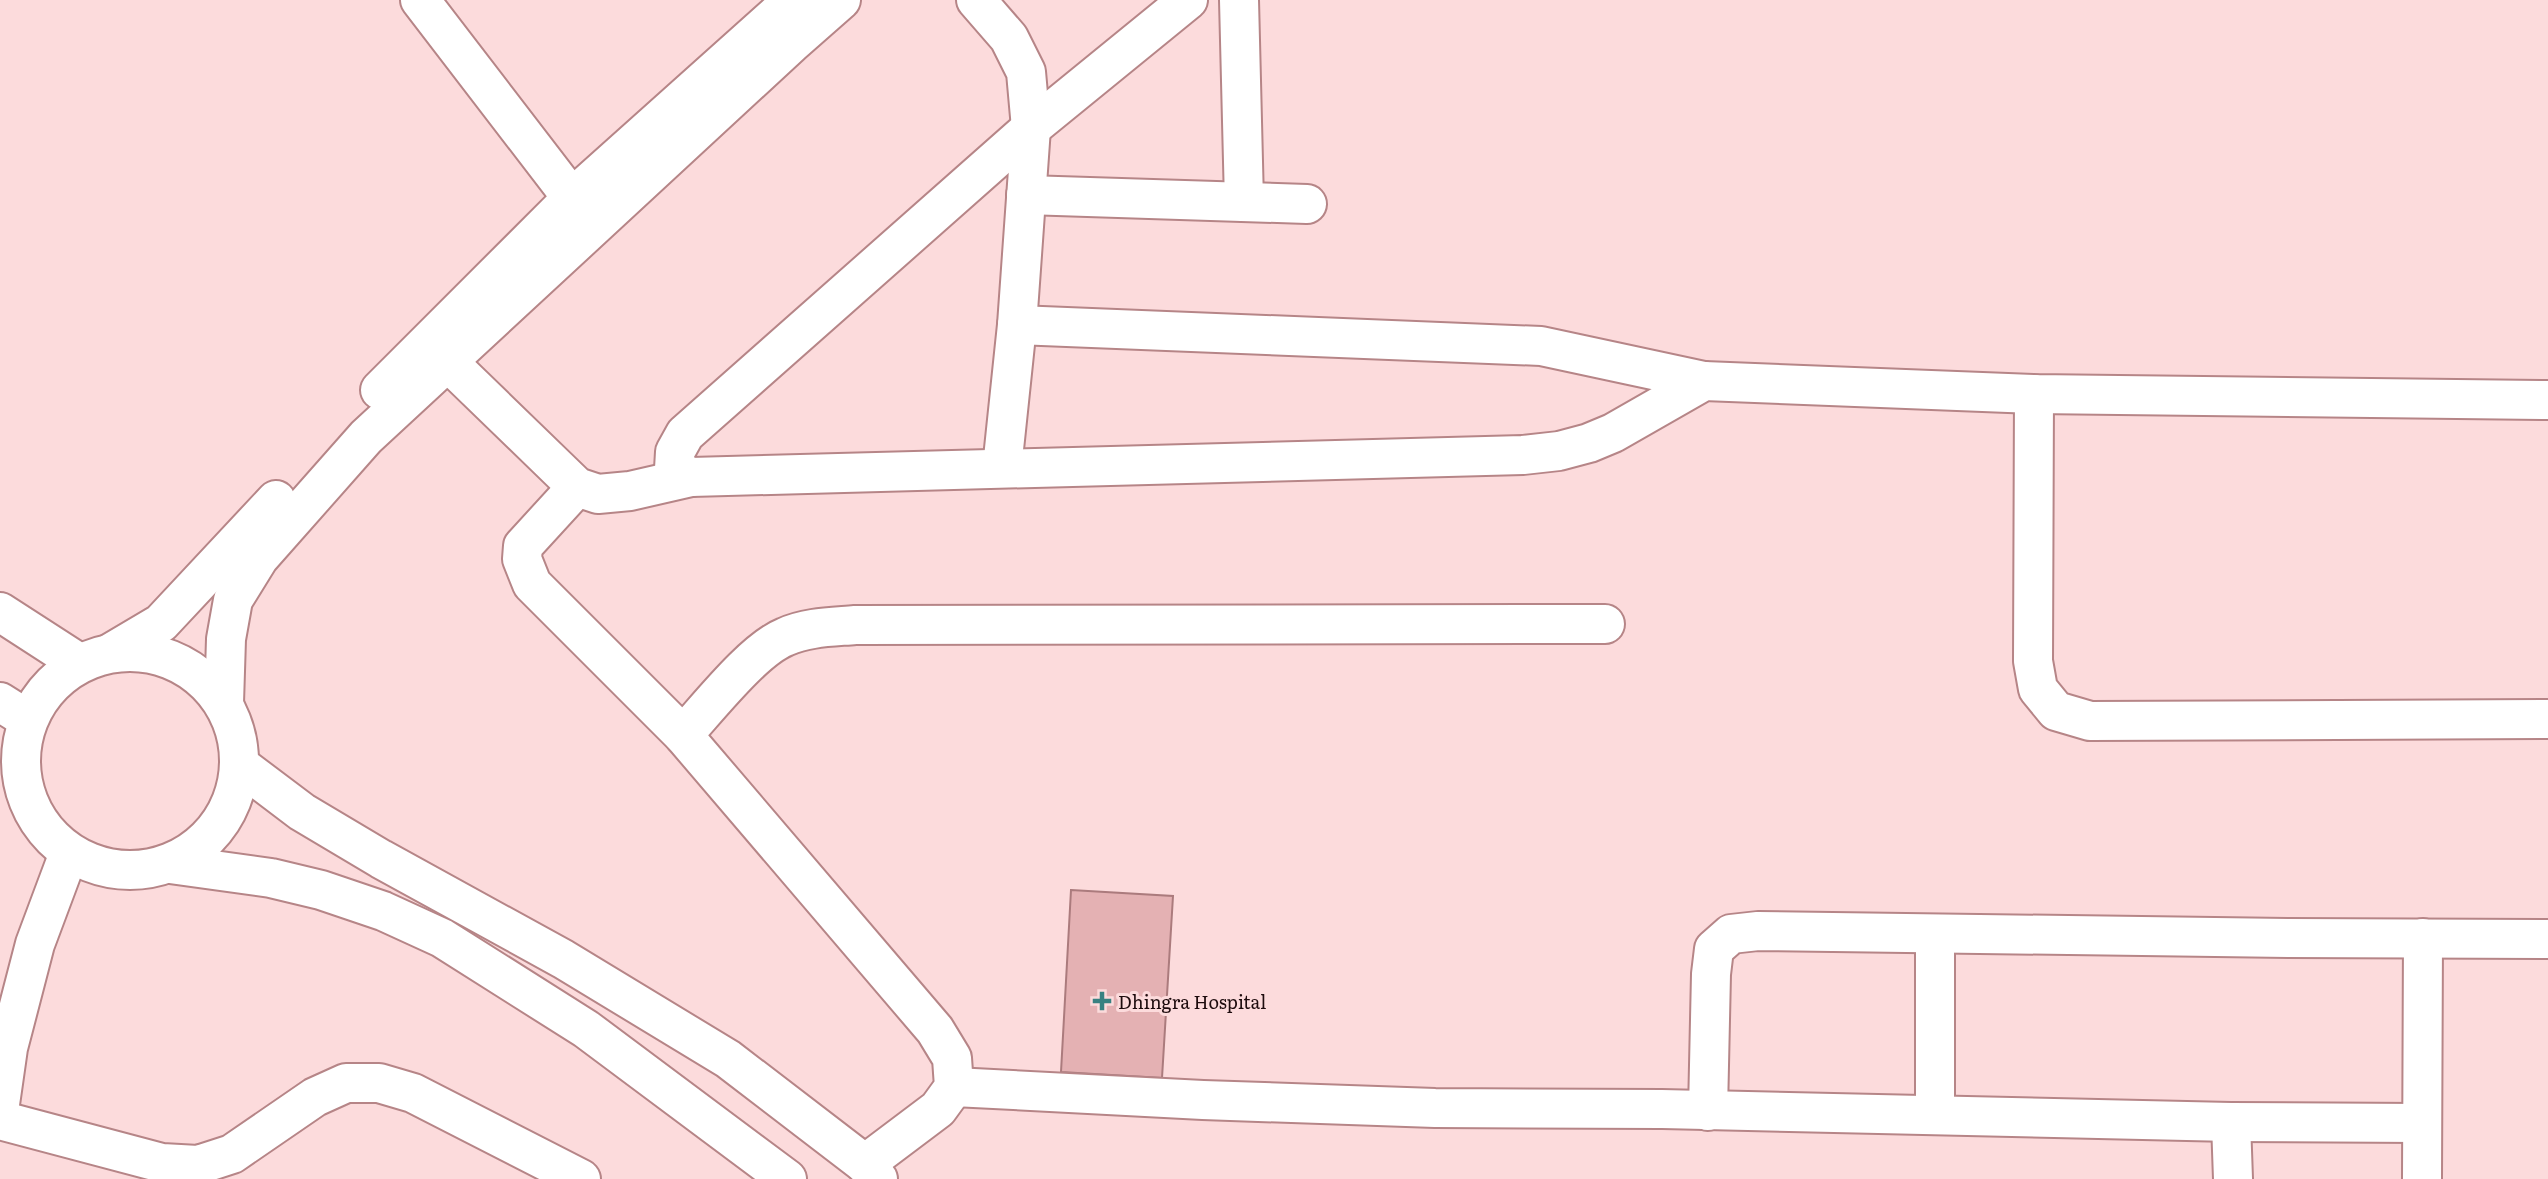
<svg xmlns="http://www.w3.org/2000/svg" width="2548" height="1179" viewBox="0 0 2548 1179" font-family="Literata,serif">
	<rect width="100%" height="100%" fill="#fcdbdc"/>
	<polygon fill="#e4b1b3" stroke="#ab7b7d" stroke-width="2" points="1071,890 1173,896 1162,1078 1061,1072"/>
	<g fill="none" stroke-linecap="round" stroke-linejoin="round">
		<g stroke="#b68587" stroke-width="42">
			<g id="minor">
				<polyline points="420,0 572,198"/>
				<polyline points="976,0 1009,38 1026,72 1031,128 1017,325 1002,468"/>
				<polyline points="1188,0 1031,128 685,434 675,452 674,469 691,477 1523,455 1559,451 1589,443 1613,433 1704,381 2034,394 2548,400"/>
				<polyline points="1239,0 1244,202"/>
				<polyline points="1026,195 1307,204"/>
				<polyline points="1017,325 1541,346 1704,381"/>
				<polyline points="447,361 577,487 598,494 630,491 691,477"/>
				<polyline points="2034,394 2033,661 2038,689 2056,711 2090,721 2548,719"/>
				<polyline points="577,487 523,546 522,559 532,584 683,735 935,1030 952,1058 954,1087 938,1109 865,1164"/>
				<polyline points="0,612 79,663"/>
				<polyline points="0,702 27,719"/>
				<path d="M683,735C708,708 753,650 785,637C807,627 832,627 855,625L1605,624"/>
				<polyline points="954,1087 1203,1100 1435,1108 1662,1109 2231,1122 2421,1123"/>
				<polyline points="1708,1111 1711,974 1714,949 1731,934 1758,931 2290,938 2548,939"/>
				<polyline points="1935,1115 1935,934"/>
				<polyline points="0,1120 162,1163 198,1165 232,1154 315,1097 346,1083 379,1083 413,1093 581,1179"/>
				<polyline points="2231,1122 2233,1179"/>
				<polyline points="2422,1179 2423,938"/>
			</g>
		</g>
		<g stroke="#b68587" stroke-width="42">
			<g id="tertiary">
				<polyline points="380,390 572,198 793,0"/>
				<circle cx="130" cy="761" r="109"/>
				<polyline points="112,652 161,623 276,500"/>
				<polyline points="224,703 226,639 233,600 259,558 366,437 791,44 841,0"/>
				<polyline points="241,766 302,812 381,859 563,959 728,1059 865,1164 878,1179"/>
				<polyline points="170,864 271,878 321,890 383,911 442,938 586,1029 787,1179"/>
				<polyline points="0,1104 8,1048 35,944 69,853"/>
			</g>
		</g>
		<use href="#minor" stroke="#fff" stroke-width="38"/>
		<use href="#tertiary" stroke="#fff" stroke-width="38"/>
	</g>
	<path fill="#388181" stroke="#fcdbdc" stroke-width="2.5" d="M1098.5 990.5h7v7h7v7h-7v7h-7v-7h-7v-7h7z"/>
	<g text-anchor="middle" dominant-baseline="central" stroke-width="6" stroke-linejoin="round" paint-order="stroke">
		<g font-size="18" fill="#1e0c0e" stroke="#fcdbdc" text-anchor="start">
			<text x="1118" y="1001">Dhingra Hospital</text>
		</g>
	</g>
</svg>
